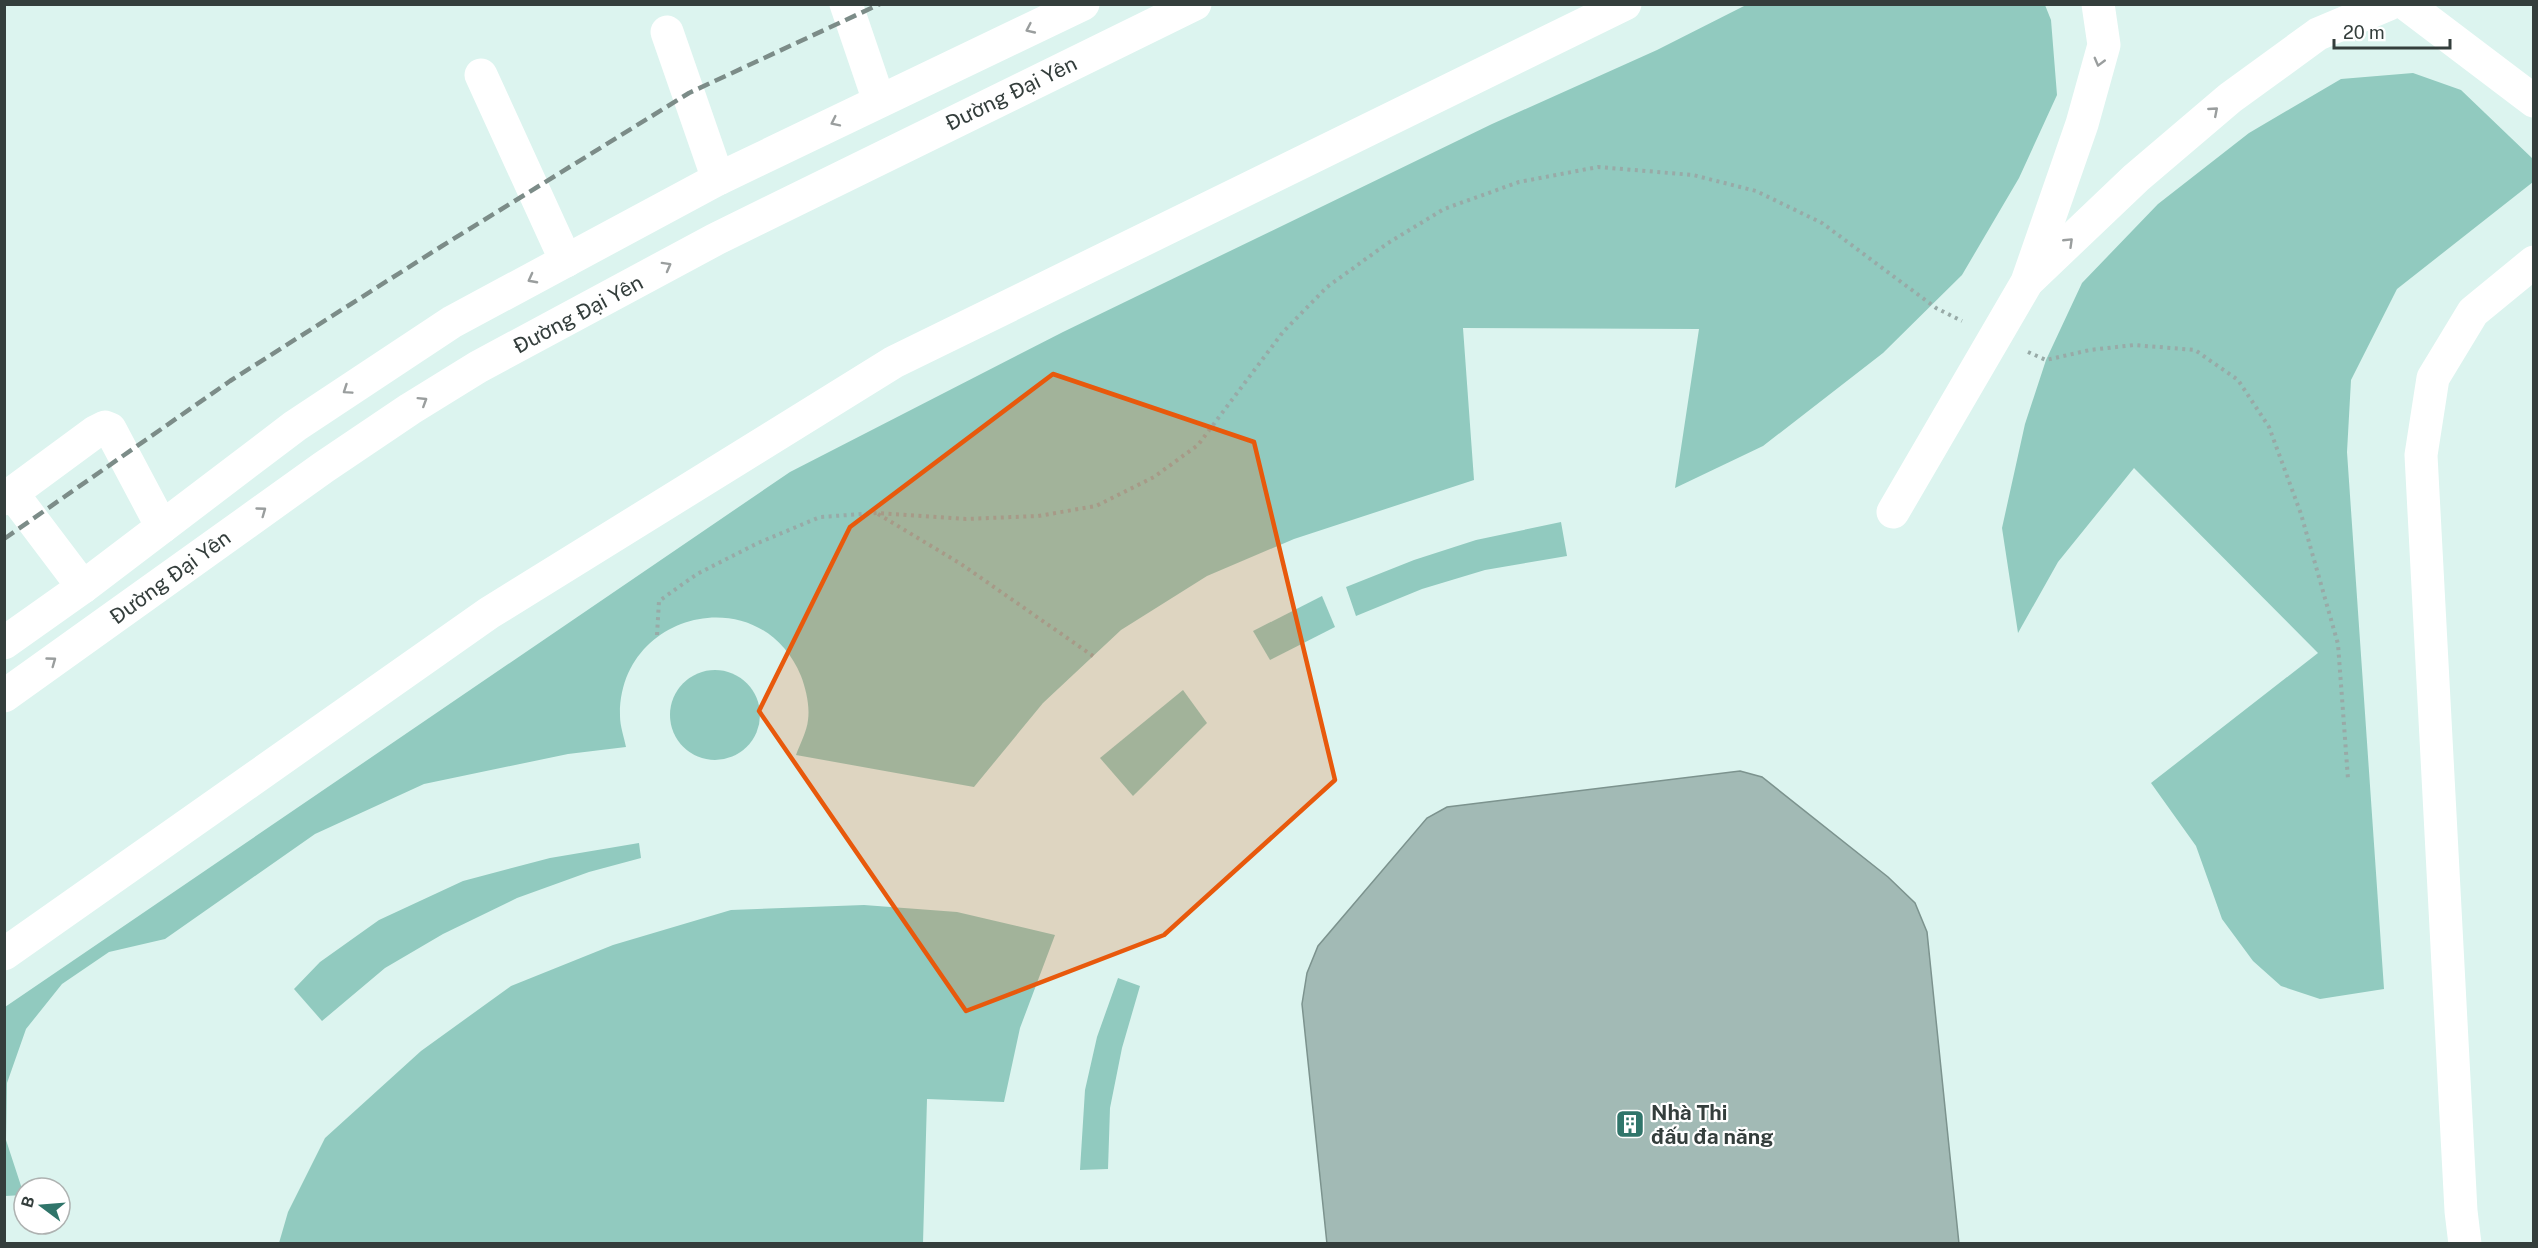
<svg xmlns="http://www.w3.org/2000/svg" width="2538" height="1248" viewBox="0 0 2538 1248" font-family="'Public Sans',sans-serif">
	<rect width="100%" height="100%" fill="#dcf4ef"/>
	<g fill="#91cabf">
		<path d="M1746,5H2045L2051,20L2057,95L2019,178L1962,275L1883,353L1763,446L1675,488L1699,329L1463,328L1474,480L1294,539L1207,576L1121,630L1043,703L974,787L796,755C800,744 807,731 808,720C810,706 806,689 801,676C761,578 618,611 620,716C620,726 624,737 626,747L568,754L424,784L315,834L165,939L109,952L62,984L26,1029L7,1083L6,1140L24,1195L5,1196V1007L790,472L1063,332L1492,124L1657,50Z"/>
		<polygon points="2413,73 2461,90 2533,159 2533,182 2397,289 2351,380 2347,452 2384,989 2320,999 2281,986 2253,961 2222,919 2196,846 2151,783 2318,653 2134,468 2058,562 2018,633 2002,528 2025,424 2046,360 2082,283 2158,204 2249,133 2341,79"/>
		<polygon points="1561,522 1567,556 1485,570 1422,589 1356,616 1346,587 1414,560 1476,540"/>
		<polygon points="1322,596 1335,627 1270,660 1253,631"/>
		<circle cx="715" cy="715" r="45"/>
		<polygon points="1183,690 1207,723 1133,796 1100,758"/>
		<polygon points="639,843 641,858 589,872 517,898 443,934 385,968 322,1021 294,989 320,962 379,920 463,881 550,858"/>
		<polygon points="864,905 957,912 1055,935 1020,1028 1004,1102 927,1099 923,1243 279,1243 288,1212 325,1138 421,1051 511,986 613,945 731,910"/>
		<polygon points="1118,978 1140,986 1122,1048 1110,1108 1108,1169 1080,1170 1085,1090 1097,1037"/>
	</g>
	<polygon fill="#a2bab5" stroke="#7c938e" stroke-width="1.5" points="1740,771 1762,777 1888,877 1915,903 1927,932 1959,1244 1327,1244 1302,1004 1307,973 1318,946 1427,818 1447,807"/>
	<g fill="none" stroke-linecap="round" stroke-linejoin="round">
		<g stroke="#98aaa7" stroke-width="4" stroke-dasharray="3 4.5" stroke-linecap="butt">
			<polyline points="2028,352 2046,360 2090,350 2134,345 2195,350 2238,380 2269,427 2301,514 2338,644 2348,779"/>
			<polyline points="878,514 961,564 1093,656"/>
			<polyline points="657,635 659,601 697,574 758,543 820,517 877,513 966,519 1038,516 1096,506 1154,477 1198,445 1283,332 1327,287 1388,243 1444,209 1519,182 1598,167 1693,175 1756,191 1822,223 1936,308 1962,321"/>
		</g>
		<g stroke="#fff" stroke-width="33">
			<polyline points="846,4 879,101"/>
			<polyline points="2406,4 2534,101"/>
			<polyline points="667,32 718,179"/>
			<polyline points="481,75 566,261"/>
			<polyline points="2030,279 2136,178 2230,98 2318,34 2389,4"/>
			<polyline points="12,493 83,587"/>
			<polyline points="4,499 95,432 105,427 110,429 162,527"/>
			<polyline points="1893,512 2027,282 2082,124 2104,45 2098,4"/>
			<polyline points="4,954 489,613 894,362 1625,4"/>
			<polyline points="2465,1244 2461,1211 2421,455 2433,378 2473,312 2534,262"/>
		</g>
		<g stroke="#fff" stroke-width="33">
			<polyline points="4,643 83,587 295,426 452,322 718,179 1083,4"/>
			<polyline points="4,696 324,467 410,409 478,367 716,239 1195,4"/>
		</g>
		<polyline stroke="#7c8c88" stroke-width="4.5" stroke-dasharray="12 6" stroke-linecap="butt" points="4,539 230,381 442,246 689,93 880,4"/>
	</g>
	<defs><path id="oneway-chevron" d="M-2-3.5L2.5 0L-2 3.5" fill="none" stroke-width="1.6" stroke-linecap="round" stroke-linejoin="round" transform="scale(1.5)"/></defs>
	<g stroke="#9a9e9e">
		<use href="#oneway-chevron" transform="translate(1030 29) rotate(155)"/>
		<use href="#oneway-chevron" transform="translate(2099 62) rotate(105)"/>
		<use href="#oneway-chevron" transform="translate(2214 111) rotate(-41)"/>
		<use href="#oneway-chevron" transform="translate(835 122) rotate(154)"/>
		<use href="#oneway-chevron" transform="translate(2069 242) rotate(-44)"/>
		<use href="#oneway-chevron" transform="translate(667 266) rotate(-29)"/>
		<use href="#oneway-chevron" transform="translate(532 279) rotate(152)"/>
		<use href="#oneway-chevron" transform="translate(347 390) rotate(146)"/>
		<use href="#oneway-chevron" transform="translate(423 401) rotate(-32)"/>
		<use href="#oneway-chevron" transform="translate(262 511) rotate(-36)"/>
		<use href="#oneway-chevron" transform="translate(52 661) rotate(-36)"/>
	</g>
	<path fill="#e8590c" fill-opacity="0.2" stroke="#e8590c" stroke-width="4.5" stroke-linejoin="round" d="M1053,374L1254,442L1335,780L1164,935L966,1011L759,711L850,527Z"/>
	<defs>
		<g id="building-square" transform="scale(1.5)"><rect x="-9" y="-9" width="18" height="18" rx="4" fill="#30756a" stroke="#fff"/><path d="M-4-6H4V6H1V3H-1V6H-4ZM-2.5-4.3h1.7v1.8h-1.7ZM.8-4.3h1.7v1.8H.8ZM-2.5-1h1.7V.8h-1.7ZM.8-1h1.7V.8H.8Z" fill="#fff"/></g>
	</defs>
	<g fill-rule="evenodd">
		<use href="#building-square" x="1630" y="1124"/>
	</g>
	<g text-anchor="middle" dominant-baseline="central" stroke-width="4.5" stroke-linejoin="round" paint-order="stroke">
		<g font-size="21" fill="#343e3c" stroke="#fff">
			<text transform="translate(1011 93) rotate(-26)">Đường Đại Yên</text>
			<text transform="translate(578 314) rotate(-28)">Đường Đại Yên</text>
			<text transform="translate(170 577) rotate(-36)">Đường Đại Yên</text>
		</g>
		<g font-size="21" font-weight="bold" fill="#343e3c" stroke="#fff" text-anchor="start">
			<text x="1651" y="1112">Nhà Thi<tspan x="1651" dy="24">đấu đa năng</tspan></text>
		</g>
	</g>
	<rect width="2538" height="1248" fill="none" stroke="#343e3c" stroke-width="12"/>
	<g transform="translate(42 1206) rotate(286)"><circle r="28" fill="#ffffff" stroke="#aeb2b1" stroke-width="1.5"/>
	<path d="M0-4.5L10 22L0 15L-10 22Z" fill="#30756a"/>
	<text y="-9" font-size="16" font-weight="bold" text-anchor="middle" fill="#343e3c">B</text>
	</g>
	<path d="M2334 39v9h116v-9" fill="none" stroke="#343e3c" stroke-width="3"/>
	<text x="2343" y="39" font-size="18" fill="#343e3c" stroke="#ffffff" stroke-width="4.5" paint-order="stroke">20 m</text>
</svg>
